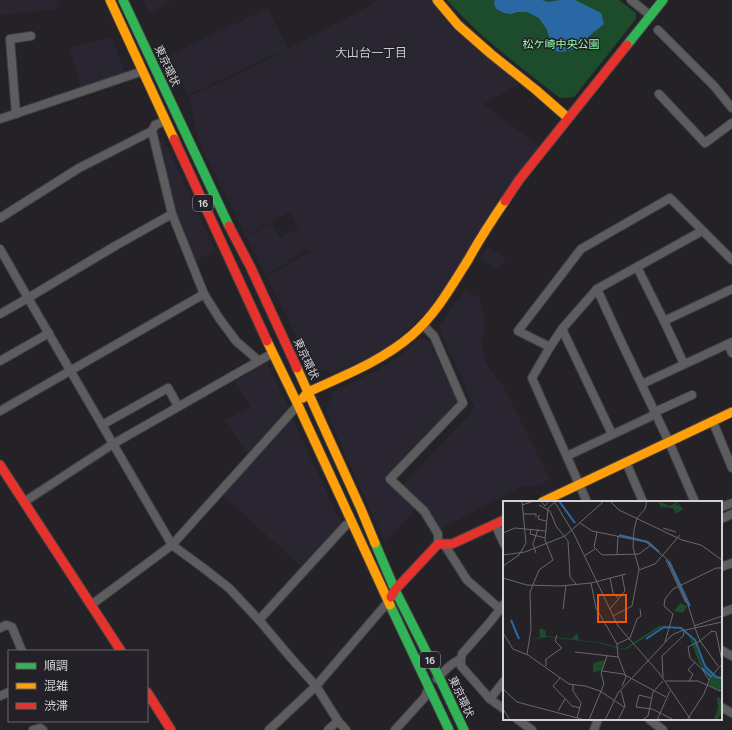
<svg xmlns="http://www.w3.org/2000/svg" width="732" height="730" viewBox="0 0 732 730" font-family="Figtree,'Noto Sans JP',sans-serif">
	<rect width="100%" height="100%" fill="#242226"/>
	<g fill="#2a2631">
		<polygon points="0,0 56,0 58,9 0,15"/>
		<polygon points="143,0 172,0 150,15"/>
		<polygon points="380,0 431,0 450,24 519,84 483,104 539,146 442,292 425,314 401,336 383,349 367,358 333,373 311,366 267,277 310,251 289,212 246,236 198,140 189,96 244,72"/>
		<polygon points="267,8 288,48 188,95 169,56"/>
		<polygon points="112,37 125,74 81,89 70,48"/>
		<polygon points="163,138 215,250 195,262 179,222 166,183 158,139"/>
		<polygon points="272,223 280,238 297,229 309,249 265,275 247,237"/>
		<polygon points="488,247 506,258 498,270 481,259"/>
		<polygon points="465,290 479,297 484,315 485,331 482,340 485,362 503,386 550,480 538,485 523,486 440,529 424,507 402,486 475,408 441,334 440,325"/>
		<polygon points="419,339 429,341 456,399 455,404 385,480 415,509 385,543 326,411 333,392 380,369 399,357"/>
		<polygon points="267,363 290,410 247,454 226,420 251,407 235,381"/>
		<polygon points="287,420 293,420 341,523 301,566 221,494"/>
	</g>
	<path fill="#1d4c2c" d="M447,0H619L636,13V19L574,97L560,98C521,67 480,38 447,0Z"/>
	<polygon fill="#2968a4" points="495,0 542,0 548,2 560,0 575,0 601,13 604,24 572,50 562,52 556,51 551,43 547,30 539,18 527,12 517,12 511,14 504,13 496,9 494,3"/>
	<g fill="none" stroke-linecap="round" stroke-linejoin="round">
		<g stroke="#403f42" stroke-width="10">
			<g id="street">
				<polyline points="631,0 651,16"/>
				<polyline points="658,30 714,86 732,108"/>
				<polyline points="659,94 705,143 732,123"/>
				<polyline points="16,114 10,39 31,36"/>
				<polyline points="0,119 143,71"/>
				<polyline points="152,131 172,214 204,294 219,318 236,341 259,361"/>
				<polyline points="172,214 115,246 28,298 172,545 202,567 229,588 259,620 291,658 316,686 338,721 346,730"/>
				<polyline points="0,218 79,168 152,131 155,125 165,121"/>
				<polyline points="0,249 28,298 0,314"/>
				<polyline points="637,267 664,321 684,364"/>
				<polyline points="597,289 619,337 669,442 695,502"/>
				<polyline points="664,321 732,289"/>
				<polyline points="423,325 434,336 463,403 390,479 424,511 435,529 438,534 438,544"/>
				<polyline points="562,329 612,434"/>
				<polyline points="728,344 732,353"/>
				<polyline points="550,347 518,331 581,249 670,198 732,260"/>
				<polyline points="0,361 49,333"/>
				<polyline points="642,384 732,342"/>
				<polyline points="0,411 204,294"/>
				<polyline points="655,412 692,395"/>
				<polyline points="713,422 732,468"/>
				<polyline points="102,425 168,388 178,406"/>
				<polyline points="567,456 656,414"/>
				<polyline points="626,462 643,502"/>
				<polyline points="24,502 113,444 241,371 273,353"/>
				<polyline points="587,502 532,378 550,347 562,329 597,289 702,231"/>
				<polyline points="721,507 732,503"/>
				<polyline points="721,519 732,514"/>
				<polyline points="495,524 504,544"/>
				<polyline points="444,544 467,580 500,609 504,609"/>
				<polyline points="721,567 732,563"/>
				<polyline points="504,604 491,621 462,654 461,659 461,666 490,699 504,709"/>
				<polyline points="91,605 172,545 298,405"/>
				<polyline points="721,613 732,609"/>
				<polyline points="259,620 346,525 352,523"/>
				<polyline points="0,628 6,625 12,627 22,651"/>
				<polyline points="721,650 732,656"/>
				<path d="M437,679C444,671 451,663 461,659"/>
				<polyline points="0,696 9,692"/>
				<polyline points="490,699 504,681"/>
				<polyline points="721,707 732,713"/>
				<polyline points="517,719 532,730"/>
				<polyline points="649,719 663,730"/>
				<polyline points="33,730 40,728 43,730"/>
				<polyline points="269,730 316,686 388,602"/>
				<polyline points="328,730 338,721"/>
				<polyline points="395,730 425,697 429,687"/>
				<polyline points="594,730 598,719"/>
			</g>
		</g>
		<g stroke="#403f42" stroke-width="11">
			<g id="fast">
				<polyline points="123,0 229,226"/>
				<polyline points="627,45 663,0"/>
				<polyline points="375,543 395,590 439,677 464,730"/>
				<polyline points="390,605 449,730"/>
			</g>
		</g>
		<g stroke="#403f42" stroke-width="11">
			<g id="slow">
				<polyline points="110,0 174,139"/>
				<polyline points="437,0 458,25 491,54 536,90 568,118"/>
				<polyline points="267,341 298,405 390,605"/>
				<polyline points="297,368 361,509 375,543"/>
				<path d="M303,398L308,392C343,376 382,361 412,335C436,314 451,287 468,260C479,240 492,220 505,201"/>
				<polyline points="542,502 732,412"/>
			</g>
		</g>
		<g stroke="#403f42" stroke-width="11">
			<g id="jam">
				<polyline points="174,139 267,341"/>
				<polyline points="505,201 519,180 627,45"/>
				<polyline points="229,226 251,268 297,368"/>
				<polyline points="0,465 121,651"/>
				<polyline points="391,597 395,590 438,544 452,544 504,520"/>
				<polyline points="147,692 171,730"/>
			</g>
		</g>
		<use href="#street" stroke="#5d5c5f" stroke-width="8"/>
		<use href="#fast" stroke="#30b455" stroke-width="9"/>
		<use href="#slow" stroke="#ff9f0a" stroke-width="9"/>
		<use href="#jam" stroke="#e5322d" stroke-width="9"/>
	</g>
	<g text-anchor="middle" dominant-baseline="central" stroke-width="3" stroke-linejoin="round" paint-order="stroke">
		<g fill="#232127" stroke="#9e9ca1" stroke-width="1">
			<rect x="193" y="195" width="20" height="16" rx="3"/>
			<rect x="420" y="652" width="20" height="16" rx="3"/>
		</g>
		<g font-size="10" font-weight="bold" fill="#d2d1d5">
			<text x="203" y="203">16</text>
			<text x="430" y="660">16</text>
		</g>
		<g font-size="11" fill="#8afca9" stroke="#232127">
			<text x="561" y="44">松ケ崎中央公園</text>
		</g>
		<g font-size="11" fill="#d2d1d5" stroke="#232127">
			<text transform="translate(167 66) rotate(65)">東京環状</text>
			<text transform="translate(306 359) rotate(65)">東京環状</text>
			<text transform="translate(461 697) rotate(65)">東京環状</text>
		</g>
		<g font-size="12" fill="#cbc8d1" stroke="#232127">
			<text x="371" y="53">大山台一丁目</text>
		</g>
	</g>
	<g transform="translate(503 501)">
		<rect width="219" height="219" fill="#242226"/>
		<path d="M155,0L167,5L175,0L173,5L176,3L180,8L173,13L170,7L158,6ZM177,102L184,105L180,112L171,110ZM156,125H160L122,149L96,142L44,136L26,139L37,136L36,128H39L43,130V135L69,138L74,132L76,139L100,142L121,148ZM186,135L192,142L200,165L219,179L217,190L206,184L208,176L197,164ZM102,159L98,169L90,172V162ZM214,196L219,198V212L214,219H211L215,207Z" fill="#1d4c2c"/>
		<path fill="none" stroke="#2968a4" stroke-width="2" d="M56,0L72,22M116,34L145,41L156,51M166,60L187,105M8,119L16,138M143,138L161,126L178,127L192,139L202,165L213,176L219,177M199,167L208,176"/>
		<path fill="none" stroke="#6a686c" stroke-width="1" d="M38,0L42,5L46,0M51,0L71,33L115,125L157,173L188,219M107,0L116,9L179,39L198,44L219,59M19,4L31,0M36,4L47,10L53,25L65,40L67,76L73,83M20,13H33V16M36,14L35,18L43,20M77,22L89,30L143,41L164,58L185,104L192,126M160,27L173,31M28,28L27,33L42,37M94,31L91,46L99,54L136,53L148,44M0,32L12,27L43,30M33,52L30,43L35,28M0,54L22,51L62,35L101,0M114,54L115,35M81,55L92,48M163,59L183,102M0,65L16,54L23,42L19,0M136,69L152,63L177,34M0,77L24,84L57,85L88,82L123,73M107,77L110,92L116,98M88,82L93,107L114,143L115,155L123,176L119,185M60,108L63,84M107,108L122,90L119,74M110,115L129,105L136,68L130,46L131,29L134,17L142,8L144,0M191,125L219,115M192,127L197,140M208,130L213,131L219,160M0,132L10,148L25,154L66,183L82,185L97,190L121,206M197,140L209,130M162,141L170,113L161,105L162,98L170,88L213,67H219M114,143L127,137L134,118L138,115L137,108M72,151L115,156M24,153L28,128L27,91L36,69L50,59L42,39L45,7L52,1M43,165V158L59,147L52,140L54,134M99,170L120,173L163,196M160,176L159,155L180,135L181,131M57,177L50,185L69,205L77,207M206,179L199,168L187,157L185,146L197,140L215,165M163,180H195L217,190L219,188M186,181L190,173L185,169L192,161M70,184V190L78,202L74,217M0,188L14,201L82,219M148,197L136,194L133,206L149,208L171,219M0,208L7,219M55,210L62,198M86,219L101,183L98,172L104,155M102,219L115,192L169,134L178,130L219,121M115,219L122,205L118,190M139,219L145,215L150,191L160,180M154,219L167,190M184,219L201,193L207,177L219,163"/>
		<path fill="#e8590c" fill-opacity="0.15" stroke="#e8590c" stroke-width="2" d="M95,94H123V121H95Z"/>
		<rect width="219" height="219" fill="none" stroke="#d2d1d5" stroke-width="2"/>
	</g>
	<rect x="8" y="650" width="140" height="72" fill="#232127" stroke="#69676d"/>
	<rect x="16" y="663" width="20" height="6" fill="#30b455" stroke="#69676d"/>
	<text x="44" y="670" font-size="12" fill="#d2d1d5">順調</text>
	<rect x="16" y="683" width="20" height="6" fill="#ff9f0a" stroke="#69676d"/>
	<text x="44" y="690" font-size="12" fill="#d2d1d5">混雑</text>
	<rect x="16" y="703" width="20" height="6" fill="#e5322d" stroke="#69676d"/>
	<text x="44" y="710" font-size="12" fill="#d2d1d5">渋滞</text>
</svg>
